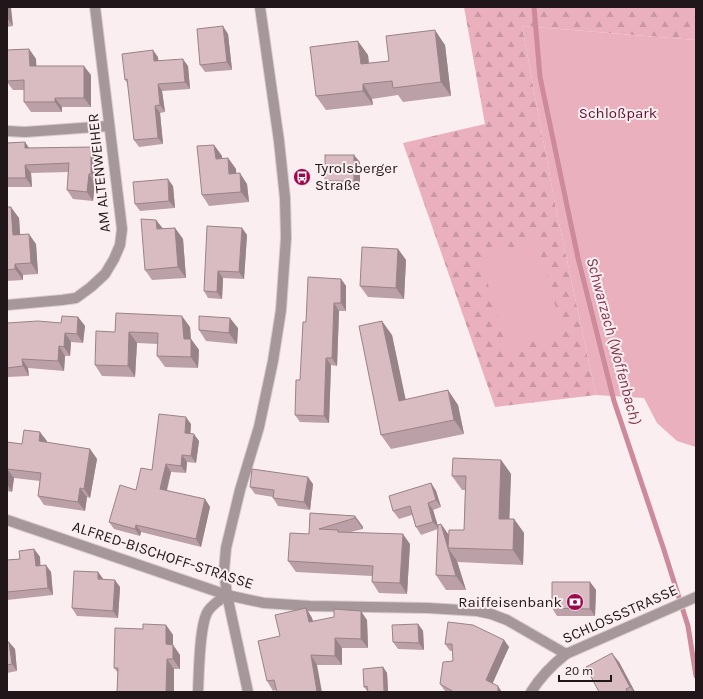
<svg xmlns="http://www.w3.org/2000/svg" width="703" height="699" viewBox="0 0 703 699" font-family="Karla,sans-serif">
	<defs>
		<pattern id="forest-firs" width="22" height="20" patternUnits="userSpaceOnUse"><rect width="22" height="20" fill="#eab0be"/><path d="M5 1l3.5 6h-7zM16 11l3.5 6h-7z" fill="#c897a3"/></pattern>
	</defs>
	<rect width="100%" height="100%" fill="#fbeef1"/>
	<polygon fill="url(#forest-firs)" points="464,7 696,7 696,40 522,26 556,209 596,395 495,407 403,143 485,124"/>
	<g fill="#eab0be">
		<polygon points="522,26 696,40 696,447 677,441 657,423 644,398 596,395 556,209"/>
		<polygon points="536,240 563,332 507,349 480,257"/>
	</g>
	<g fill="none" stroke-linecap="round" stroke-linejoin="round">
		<polyline stroke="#cc8a9b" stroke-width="5" points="534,7 540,77 578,258 614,401 663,547 688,626 696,676"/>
		<g stroke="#d8cbce" stroke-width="12">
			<g id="minor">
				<polyline points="7,131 25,132 109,126"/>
				<polyline points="7,305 62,300 76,298 91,287 105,274 114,259 120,245 122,229 95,7"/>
				<polyline points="7,520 227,595 264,603 310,606 428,608 477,611 491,614 507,620 566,654"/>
				<path d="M198,692C199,674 199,625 208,611C213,604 219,600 227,595"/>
				<polyline points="248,692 227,595 224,571 226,548 240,490 259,427 273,361 281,310 286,238 285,198 279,141 260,7"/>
				<path d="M531,692C541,676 552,665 566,654L696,597"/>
			</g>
		</g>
		<use href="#minor" stroke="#a5979a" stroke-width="10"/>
	</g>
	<g fill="#bba1a7">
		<polygon points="7,7 13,26 7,27"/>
		<polygon points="228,34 232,70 205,72 200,65"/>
		<polygon points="445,45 451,96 403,102 398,95 372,99 373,105 326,110 316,96 368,55 369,63 389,61"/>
		<polygon points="29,49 36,59 36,66 91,75 91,107 62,107 62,112 31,112 24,102 24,90 13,90 7,82 7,50"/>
		<polygon points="158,57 158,61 188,66 190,89 162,91 165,112 160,113 163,144 139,147 134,140 128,84 125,80"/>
		<polygon points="25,142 29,148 91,147 97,155 97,183 95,183 93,201 73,199 67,190 68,172 31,173 32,187 7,187 7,143"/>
		<polygon points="214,145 222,156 222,159 228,158 236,169 236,173 247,184 249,202 209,206 202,195"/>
		<polygon points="360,162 360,188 330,188 325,181"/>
		<polygon points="173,186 175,208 140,211 135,204"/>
		<polygon points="7,207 19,218 20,234 36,244 38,274 23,275 23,280 7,281"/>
		<polygon points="156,220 163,229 175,228 183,239 186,278 152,280 145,270"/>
		<polygon points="242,228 247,235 244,279 223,278 222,299 208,298 204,291"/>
		<polygon points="398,249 406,260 404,299 368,297 360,286"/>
		<polygon points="341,279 346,286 346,311 339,311 337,366 331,365 329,423 300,422 295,415 300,380 306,322"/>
		<polygon points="78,317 85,326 83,343 71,342 70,356 65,356 64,371 28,368 29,376 7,377 7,323 61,323"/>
		<polygon points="190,327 191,339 199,350 198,368 165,367 157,356 158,344 137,343 135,377 102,376 95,365 115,332"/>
		<polygon points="238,328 237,344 206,341 199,330"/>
		<polygon points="392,335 405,399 458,405 464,434 391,449 381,435"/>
		<polygon points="191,424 190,434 199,441 196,463 187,462 186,473 171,472 167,491 205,499 210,507 201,547 141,532 140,536 114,529 109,522"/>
		<polygon points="47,441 46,443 90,449 97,459 90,498 87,497 85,511 44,505 38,496 40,481 14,478 12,492 7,491 7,442 22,444"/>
		<polygon points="501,460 511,474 509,519 514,519 524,533 523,565 458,562 457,561 466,590 446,590 436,575 438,529 421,535 416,527 412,515 399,519 393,511 431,483 436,491 441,507 433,510 438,528 441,524 449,536 464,530 465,490 462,490 452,476"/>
		<polygon points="313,484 310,510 278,506 273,498 273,497 255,494 250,487"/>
		<polygon points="310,513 355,516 363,527 363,529 351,532 410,544 407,594 379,593 372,582 372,576 296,572 288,561 309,534"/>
		<polygon points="34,549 40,557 40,565 51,572 53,595 7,600 7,560 20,559"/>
		<polygon points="98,572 103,579 120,587 118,618 77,616 72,608"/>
		<polygon points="590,582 596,590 595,616 557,616 552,608"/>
		<polygon points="306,608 312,618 313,621 367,620 368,648 342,648 342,665 317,665 276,690 273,691 267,681 280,636"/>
		<polygon points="418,624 423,631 424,650 398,649 393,642"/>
		<polygon points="166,625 173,635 173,645 180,655 180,669 174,669 174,692 117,692 118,673 114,668 143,629"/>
		<polygon points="504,640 509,647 492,683 502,692 446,692 445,691 440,684 453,661 453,651 450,651 445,644"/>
		<polygon points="7,642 15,649 17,671 7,673"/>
		<polygon points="619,662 635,692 599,692"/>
		<polygon points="383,667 387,673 388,691 389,692 368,692 364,687"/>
	</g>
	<g fill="#988388">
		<polygon points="7,7 11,7 13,26 8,19"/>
		<polygon points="223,26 228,34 232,70 227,62"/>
		<polygon points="435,30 445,45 451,96 441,82"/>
		<polygon points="358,41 368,55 370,78 361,64"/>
		<polygon points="29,49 36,59 37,76 30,66"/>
		<polygon points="153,50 158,57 159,68 154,61"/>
		<polygon points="183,59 188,66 190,89 185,82"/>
		<polygon points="84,66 91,75 91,107 84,98"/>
		<polygon points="158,84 162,91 165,112 160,105"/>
		<polygon points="363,84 372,99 373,105 363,91"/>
		<polygon points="55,98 62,107 62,112 55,102"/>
		<polygon points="155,106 160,113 163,144 158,138"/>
		<polygon points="25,142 31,151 25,148"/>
		<polygon points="214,145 222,156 223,170 216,159"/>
		<polygon points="91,147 97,155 97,183 91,174"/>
		<polygon points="354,155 360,162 360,188 354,181"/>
		<polygon points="228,158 236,169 237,185 229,174"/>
		<polygon points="25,165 31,173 32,187 26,178"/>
		<polygon points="240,173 247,184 249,202 241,192"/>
		<polygon points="89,174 95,183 93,201 87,192"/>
		<polygon points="168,179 173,186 175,208 169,201"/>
		<polygon points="11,207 19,218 21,246 13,235"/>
		<polygon points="156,220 164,230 157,229"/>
		<polygon points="175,228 183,239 186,278 178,267"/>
		<polygon points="242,228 247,235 244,279 239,272"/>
		<polygon points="29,234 36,244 38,274 31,263"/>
		<polygon points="398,249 406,260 404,299 396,288"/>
		<polygon points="15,264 23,275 23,280 15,269"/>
		<polygon points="218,271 223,278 222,299 217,292"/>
		<polygon points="341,279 346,286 346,311 341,303"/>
		<polygon points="334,303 339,311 337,366 332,358"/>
		<polygon points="182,316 190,327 191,343 191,339 199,350 198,368 191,357 184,339"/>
		<polygon points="78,317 85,326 83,343 77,334"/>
		<polygon points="230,318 238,328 237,344 229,333"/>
		<polygon points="382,321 392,335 409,415 399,401"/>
		<polygon points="129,332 137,343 135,377 128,366"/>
		<polygon points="65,333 71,342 70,356 64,347"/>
		<polygon points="59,346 65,356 64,371 58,361"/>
		<polygon points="326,358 331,365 329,423 324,416"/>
		<polygon points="22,359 28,368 29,376 23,366"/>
		<polygon points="448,390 458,405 464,434 454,420"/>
		<polygon points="186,417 191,424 190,440 185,433"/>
		<polygon points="40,432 47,441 45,451 39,441"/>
		<polygon points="194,434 199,441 196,463 191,456"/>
		<polygon points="90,449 97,459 90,498 84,489"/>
		<polygon points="182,455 187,462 186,473 181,466"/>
		<polygon points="501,460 511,474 509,533 499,519"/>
		<polygon points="166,464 171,472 165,496 160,489"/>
		<polygon points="7,469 14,478 12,492 7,484"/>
		<polygon points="308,477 313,484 310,510 304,502"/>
		<polygon points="431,483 436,491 441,507 436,500"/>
		<polygon points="80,488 87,497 85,511 78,502"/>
		<polygon points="205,499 210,507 201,547 196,539"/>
		<polygon points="428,503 433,510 439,529 433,522"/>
		<polygon points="355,516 363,527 363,529 355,518"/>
		<polygon points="514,519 524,533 523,565 513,550"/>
		<polygon points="441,524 451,538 448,548 457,561 466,590 456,576"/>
		<polygon points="136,525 141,532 140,536 135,529"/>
		<polygon points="403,534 410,544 407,594 400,583"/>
		<polygon points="34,549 40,557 41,573 36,566"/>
		<polygon points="46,565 51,572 53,595 48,588"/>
		<polygon points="98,572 104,580 98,579"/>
		<polygon points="115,580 120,587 118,618 113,611"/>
		<polygon points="590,582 596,590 595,616 590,609"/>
		<polygon points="306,608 312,618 315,631 309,622"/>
		<polygon points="361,611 367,620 368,648 361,639"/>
		<polygon points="418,624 423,631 424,650 419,643"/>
		<polygon points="166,625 173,635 173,655 166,644"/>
		<polygon points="335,638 342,648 342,665 335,656"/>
		<polygon points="504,640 509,647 491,687 486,680"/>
		<polygon points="9,642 15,649 17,671 12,664"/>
		<polygon points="173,645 180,655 180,669 173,659"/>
		<polygon points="612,653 619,662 635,692 634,692 630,687"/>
		<polygon points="311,655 317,665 322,692 317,692"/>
		<polygon points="167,659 174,669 174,692 166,692"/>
		<polygon points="383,667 387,673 388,691 389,692 384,691"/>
		<polygon points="498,686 502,692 498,692"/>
	</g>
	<g fill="#d9bbc2" stroke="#988388">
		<polygon points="223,26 227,62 200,65 197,29"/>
		<polygon points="435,30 441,82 393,88 392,81 363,84 363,91 316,96 310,47 358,41 361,64 389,61 386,36"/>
		<polygon points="29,49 30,66 84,66 84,98 55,98 55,102 24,102 24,80 7,81 7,50"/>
		<polygon points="153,50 154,61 183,59 185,82 158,84 160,105 155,106 158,138 134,140 127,79 125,80 122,54"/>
		<polygon points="25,142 25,148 91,147 91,174 89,174 87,192 67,190 69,163 25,165 26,178 7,178 7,143"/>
		<polygon points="214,145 216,159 228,158 229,174 240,173 241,192 202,195 197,146"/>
		<rect x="325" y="155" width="29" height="26"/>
		<polygon points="168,179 169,201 135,204 133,182"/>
		<polygon points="7,207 11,207 13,235 29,234 31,263 15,264 15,269 7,270"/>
		<polygon points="141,219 156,220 157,229 175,228 178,267 145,270"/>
		<polygon points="207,226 242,228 239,272 218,271 217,292 204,291"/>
		<polygon points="362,247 398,249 396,288 360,286"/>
		<polygon points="308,277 341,279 341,303 334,303 332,358 326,358 324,416 295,415 296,380 300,380 303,322 306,322"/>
		<polygon points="116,313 182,316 184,339 191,339 191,357 157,356 158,333 129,332 128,366 95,365 96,331 115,332"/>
		<polygon points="62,316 78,317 77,334 65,333 64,347 59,346 58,361 22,359 23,366 7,368 7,323 38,321 61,323"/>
		<polygon points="199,316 230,318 229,333 199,330"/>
		<polygon points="382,321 399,401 448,390 454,420 381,435 359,326"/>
		<polygon points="159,414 186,417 185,433 194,434 191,456 182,455 181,466 166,464 160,489 205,499 196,539 136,525 135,529 109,522 120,485 136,490 141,468 152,470"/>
		<polygon points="24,430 40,432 39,441 90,449 84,489 80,488 78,502 38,496 41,473 7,469 7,471 7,442 22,444"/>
		<polygon points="453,458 501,460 499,519 514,519 513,550 448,548 449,530 464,530 466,476 452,476"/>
		<polygon points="252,469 308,477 304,502 273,498 274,490 250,487"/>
		<polygon points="431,483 436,500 428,503 433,522 416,527 410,506 393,511 389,496"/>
		<polygon points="310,513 355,516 355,518 319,529 338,530 338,532 403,534 400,583 372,582 373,566 288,561 290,533 309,534"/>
		<polygon points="441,524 456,576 436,575 438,525"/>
		<polygon points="34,549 36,566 46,565 48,588 7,592 7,560 20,559 19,551"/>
		<polygon points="74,571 98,572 98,579 115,580 113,611 72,608"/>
		<polygon points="552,582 590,582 590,609 552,608"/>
		<polygon points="306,608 309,622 334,617 334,609 361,611 361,639 335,638 335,656 311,655 317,692 277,692 274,680 267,681 258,641 280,636 275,615"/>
		<polygon points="448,622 473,625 504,640 486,680 498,686 498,692 454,692 440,684 443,662 453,661 452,644 445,644"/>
		<polygon points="143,624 166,625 166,644 173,645 173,659 167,659 166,692 117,692 118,668 114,668 115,628 143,629"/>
		<polygon points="418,624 419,643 393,642 392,625"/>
		<polygon points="7,642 9,642 12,664 7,665"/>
		<polygon points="612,653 630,687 626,689 627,692 599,692 586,667"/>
		<polygon points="383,667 384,691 388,691 388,692 368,692 367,686 364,687 363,669"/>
	</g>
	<defs>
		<g id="bus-disc" transform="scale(0.9)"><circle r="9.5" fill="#9f074d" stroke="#fbeef1"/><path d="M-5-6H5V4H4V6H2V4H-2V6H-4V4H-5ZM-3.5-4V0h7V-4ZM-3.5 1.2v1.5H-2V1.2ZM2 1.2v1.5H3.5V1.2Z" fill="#fff"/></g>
		<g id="bank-disc" transform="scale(0.9)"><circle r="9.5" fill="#9f074d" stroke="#fbeef1"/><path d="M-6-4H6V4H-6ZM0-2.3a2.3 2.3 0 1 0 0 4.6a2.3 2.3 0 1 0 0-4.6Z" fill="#fff"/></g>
	</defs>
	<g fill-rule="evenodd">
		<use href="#bus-disc" x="302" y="177"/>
		<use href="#bank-disc" x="575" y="602"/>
	</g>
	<g text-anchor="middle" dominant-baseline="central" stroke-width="4" stroke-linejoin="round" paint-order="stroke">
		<g font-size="15" fill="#60112f" stroke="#fbeef1">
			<text x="618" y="113">Schloßpark</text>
		</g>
		<g font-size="15" fill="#211619" stroke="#fbeef1" text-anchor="start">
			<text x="315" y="168">Tyrolsberger<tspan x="315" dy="17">Straße</tspan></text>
			<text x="562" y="602" text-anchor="end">Raiffeisenbank</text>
		</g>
		<g font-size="15" fill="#211619" stroke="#fbeef1">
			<text transform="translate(99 173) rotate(-96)">AM ALTENWEIHER</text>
			<text transform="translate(163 555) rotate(18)">ALFRED-BISCHOFF-STRASSE</text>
			<text transform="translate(620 614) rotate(-24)">SCHLOSSSTRASSE</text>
		</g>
		<g font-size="16" font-style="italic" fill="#86364f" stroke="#fbeef1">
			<text transform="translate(614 341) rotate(75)">Schwarzach (Woffenbach)</text>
		</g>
	</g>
	<rect width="703" height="699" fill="none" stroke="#211619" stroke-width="16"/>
	<path d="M559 675v6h52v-6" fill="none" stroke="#211619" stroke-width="2"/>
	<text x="565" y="675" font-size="12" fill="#211619" stroke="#fbeef1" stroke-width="3" paint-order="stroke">20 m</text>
</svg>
